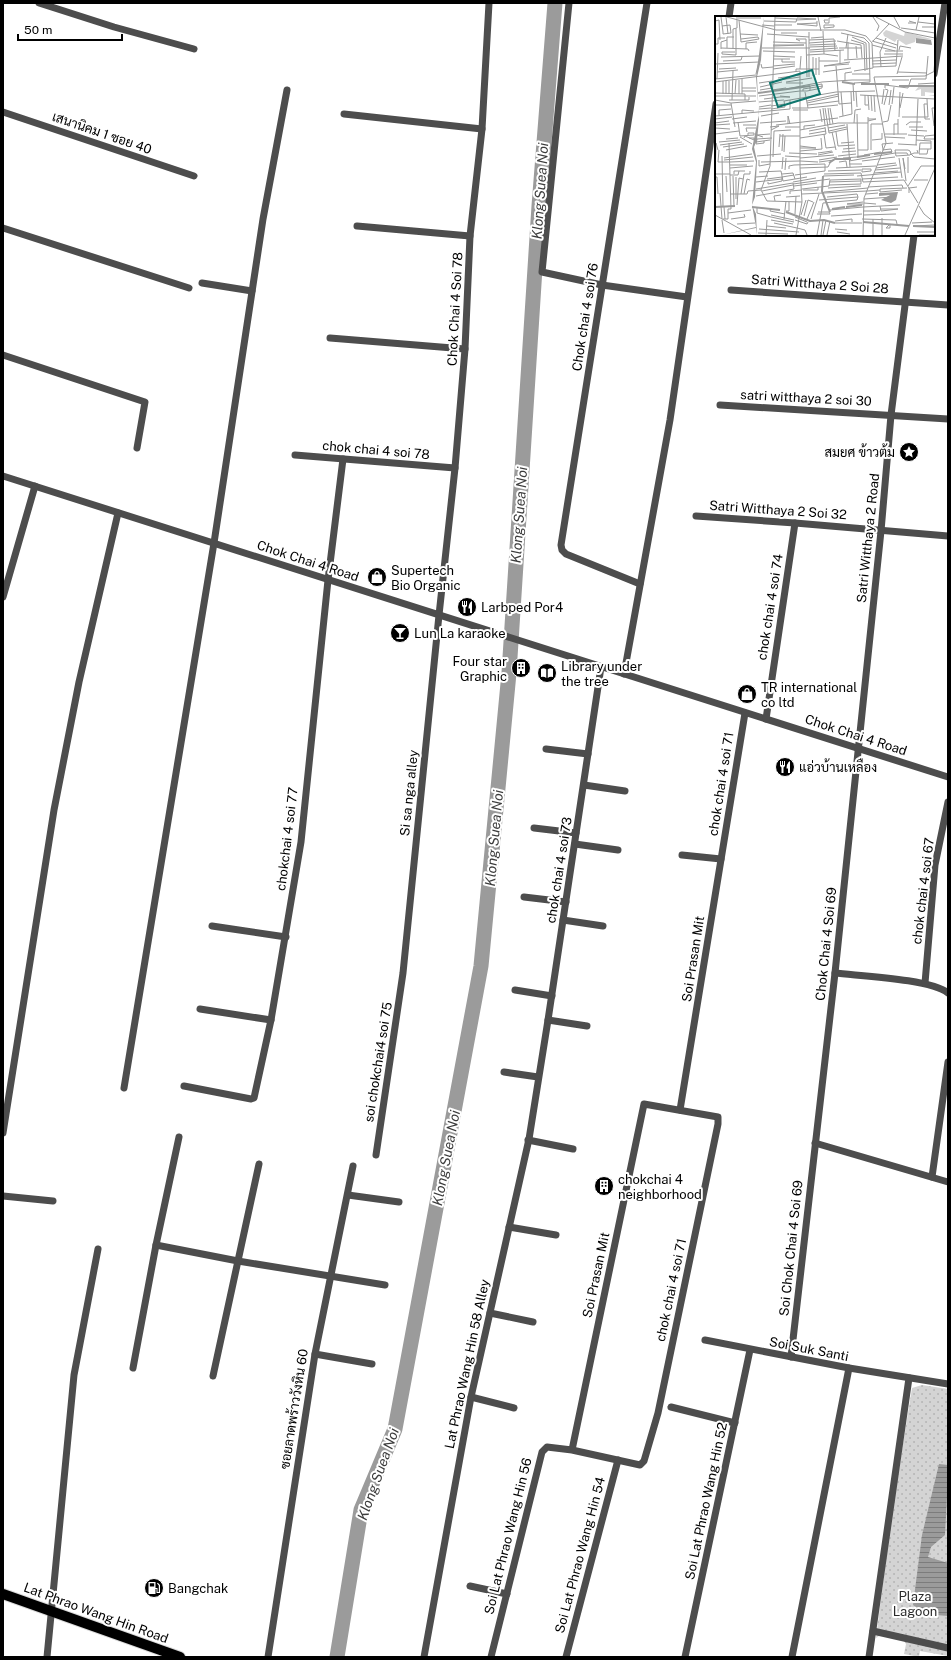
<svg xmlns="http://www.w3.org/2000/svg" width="951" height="1660" viewBox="0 0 951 1660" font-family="'Public Sans',Sarabun,sans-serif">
	<defs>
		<pattern id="green-dots" width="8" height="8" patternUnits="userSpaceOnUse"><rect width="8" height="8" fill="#d4d4d4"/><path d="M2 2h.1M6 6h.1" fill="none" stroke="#b4b4b4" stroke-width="1.8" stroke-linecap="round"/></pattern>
		<pattern id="water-rules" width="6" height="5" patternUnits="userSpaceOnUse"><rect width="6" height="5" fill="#9b9b9b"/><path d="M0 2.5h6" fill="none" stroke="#7c7c7c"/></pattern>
	</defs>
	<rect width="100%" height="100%" fill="#fff"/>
	<polygon fill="url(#green-dots)" points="922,1385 948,1389 948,1656 920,1651 919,1657 904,1654 906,1644 899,1634 885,1632 876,1638 892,1512 912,1388"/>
	<path fill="url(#water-rules)" d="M939,1464L948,1465C948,1489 946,1512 945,1535L931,1547L928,1557L948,1563V1616L924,1614L913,1605L922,1535Z"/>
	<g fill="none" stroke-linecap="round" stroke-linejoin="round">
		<polyline stroke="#9b9b9b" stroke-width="15" points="337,1657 361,1510 395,1429 481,966 509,673 539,206 555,3"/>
		<g stroke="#dbdbdb" stroke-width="12">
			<polyline id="major" points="3,1594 180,1657"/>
		</g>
		<g stroke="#4d4d4d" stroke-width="7">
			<polyline points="39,3 114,27 194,49"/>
			<polyline points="569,3 542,272 602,285 687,297"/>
			<polyline points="729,17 731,3"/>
			<polyline points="934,74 945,3"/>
			<polyline points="3,112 194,176"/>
			<polyline points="344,114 482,129"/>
			<polyline points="357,226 470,236"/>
			<polyline points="3,228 189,288"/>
			<polyline points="202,283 252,291"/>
			<polyline points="731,290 948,305"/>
			<polyline points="330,338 465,349"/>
			<polyline points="3,355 145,402 137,448"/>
			<polyline points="720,405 948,419"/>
			<polyline points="295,455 455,468"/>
			<polyline points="3,476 948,777"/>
			<polyline points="696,516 795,523 948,536"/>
			<polyline points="640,584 566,554 562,550 561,545 647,3"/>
			<polyline points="3,597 35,486"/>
			<polyline points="624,674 670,420 716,104"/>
			<polyline points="766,719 795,523"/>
			<polyline points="546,749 588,754"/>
			<polyline points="584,785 625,791"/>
			<polyline points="534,828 576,833"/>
			<polyline points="575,844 618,850"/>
			<polyline points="682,855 721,859"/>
			<polyline points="524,897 566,902"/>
			<polyline points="563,920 603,926"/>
			<polyline points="212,926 286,937"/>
			<path d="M835,973C860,976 931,979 948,993"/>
			<polyline points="925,983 935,865 948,802"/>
			<polyline points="515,990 552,996"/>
			<polyline points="200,1009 271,1020"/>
			<polyline points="548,1020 587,1026"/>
			<polyline points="504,1072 538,1077"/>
			<polyline points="184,1086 251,1099 254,1098 271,1020 301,842 328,580 343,459"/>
			<polyline points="124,1088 214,543 263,219 287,90"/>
			<polyline points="680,1110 745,713"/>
			<polyline points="3,1133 54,810 79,682 118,513"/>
			<polyline points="528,1140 573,1149"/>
			<polyline points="815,1143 948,1182"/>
			<polyline points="376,1155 403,973 439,615 455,468 465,349 470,236 482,129 489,3"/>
			<polyline points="932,1177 948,1062"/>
			<polyline points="348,1195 399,1202"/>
			<polyline points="3,1196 53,1201"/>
			<polyline points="509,1227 556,1235"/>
			<polyline points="156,1245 238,1261 385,1285"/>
			<polyline points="490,1313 533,1322"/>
			<polyline points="705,1340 849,1368 948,1384"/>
			<polyline points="315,1354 372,1364"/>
			<polyline points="791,1357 835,973 881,531 891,415 914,235"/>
			<polyline points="133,1368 156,1245 179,1137"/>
			<polyline points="213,1376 259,1164"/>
			<polyline points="471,1397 514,1408"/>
			<polyline points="671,1407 735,1423"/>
			<polyline points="470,1586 507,1594"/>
			<polyline points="873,1631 948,1648"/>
			<polyline points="47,1657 74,1375 98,1249"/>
			<polyline points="268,1657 315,1354 353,1166"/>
			<polyline points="424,1657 471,1397 529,1139 548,1020 601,667"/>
			<polyline points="491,1657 542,1452 547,1447 572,1450 640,1465 644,1461 658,1413 718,1124 718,1117 644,1104 572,1450"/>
			<polyline points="566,1657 618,1460"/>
			<polyline points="685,1657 750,1350"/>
			<polyline points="792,1657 849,1368"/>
			<polyline points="869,1657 909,1378"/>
		</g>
		<use href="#major" stroke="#000" stroke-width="10"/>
	</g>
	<defs>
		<g id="sight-disc" transform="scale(1)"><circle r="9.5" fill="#000" stroke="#fff"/><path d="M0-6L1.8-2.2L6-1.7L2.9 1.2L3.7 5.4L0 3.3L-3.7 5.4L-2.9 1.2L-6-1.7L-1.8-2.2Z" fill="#fff"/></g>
		<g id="shop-disc" transform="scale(1)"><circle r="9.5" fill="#000" stroke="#fff"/><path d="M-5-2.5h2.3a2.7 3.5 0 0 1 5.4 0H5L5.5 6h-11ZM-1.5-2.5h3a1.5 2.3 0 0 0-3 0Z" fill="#fff"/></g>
		<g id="restaurant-disc" transform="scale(1)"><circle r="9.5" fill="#000" stroke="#fff"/><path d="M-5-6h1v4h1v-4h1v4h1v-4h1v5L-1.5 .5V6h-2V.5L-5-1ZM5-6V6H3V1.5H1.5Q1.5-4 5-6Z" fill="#fff"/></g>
		<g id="bar-disc" transform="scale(1)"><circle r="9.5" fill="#000" stroke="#fff"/><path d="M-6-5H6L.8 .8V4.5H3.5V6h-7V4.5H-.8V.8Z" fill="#fff"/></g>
		<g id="building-disc" transform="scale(1)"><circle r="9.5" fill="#000" stroke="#fff"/><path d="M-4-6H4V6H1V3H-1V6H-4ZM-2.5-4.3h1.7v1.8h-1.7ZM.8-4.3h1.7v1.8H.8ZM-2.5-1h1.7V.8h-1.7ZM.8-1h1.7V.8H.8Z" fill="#fff"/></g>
		<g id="library-disc" transform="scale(1)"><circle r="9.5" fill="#000" stroke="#fff"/><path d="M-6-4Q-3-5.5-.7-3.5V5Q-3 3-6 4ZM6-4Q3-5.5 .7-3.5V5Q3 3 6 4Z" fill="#fff"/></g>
		<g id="fuel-disc" transform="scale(1)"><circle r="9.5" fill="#000" stroke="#fff"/><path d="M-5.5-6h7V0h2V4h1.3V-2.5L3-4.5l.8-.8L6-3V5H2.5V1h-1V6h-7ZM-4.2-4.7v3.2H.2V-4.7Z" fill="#fff"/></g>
	</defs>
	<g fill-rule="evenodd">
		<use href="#sight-disc" x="909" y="452"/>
		<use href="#shop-disc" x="377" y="577"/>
		<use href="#restaurant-disc" x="467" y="607"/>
		<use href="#bar-disc" x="400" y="633"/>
		<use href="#building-disc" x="521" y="668"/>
		<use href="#library-disc" x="547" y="673"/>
		<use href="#shop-disc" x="747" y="694"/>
		<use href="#restaurant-disc" x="785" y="767"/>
		<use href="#building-disc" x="604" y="1186"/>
		<use href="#fuel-disc" x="154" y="1588"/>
	</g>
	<g text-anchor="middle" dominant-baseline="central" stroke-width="4" stroke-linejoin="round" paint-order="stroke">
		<g font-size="13" fill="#000" stroke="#fff">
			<text transform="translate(102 133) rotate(19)">เสนานิคม 1 ซอย 40</text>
			<text transform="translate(820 284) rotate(4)">Satri Witthaya 2 Soi 28</text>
			<text transform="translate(455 309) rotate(-87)">Chok Chai 4 Soi 78</text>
			<text transform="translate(585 317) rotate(-81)">Chok chai 4 soi 76</text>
			<text transform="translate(806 398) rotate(3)">satri witthaya 2 soi 30</text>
			<text transform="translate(376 450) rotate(5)">chok chai 4 soi 78</text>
			<text transform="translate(778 510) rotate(4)">Satri Witthaya 2 Soi 32</text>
			<text transform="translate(868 538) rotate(-84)">Satri Witthaya 2 Road</text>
			<text transform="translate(308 561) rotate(18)">Chok Chai 4 Road</text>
			<text transform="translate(770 607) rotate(-81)">chok chai 4 soi 74</text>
			<text transform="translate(856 735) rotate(18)">Chok Chai 4 Road</text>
			<text transform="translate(721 784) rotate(-81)">chok chai 4 soi 71</text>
			<text transform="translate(409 793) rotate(-84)">Si sa nga alley</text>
			<text transform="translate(287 839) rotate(-83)">chokchai 4 soi 77</text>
			<text transform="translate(559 870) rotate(-81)">chok chai 4 soi 73</text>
			<text transform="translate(923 891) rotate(-83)">chok chai 4 soi 67</text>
			<text transform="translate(826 944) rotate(-84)">Chok Chai 4 Soi 69</text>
			<text transform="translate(693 959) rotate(-81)">Soi Prasan Mit</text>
			<text transform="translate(378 1062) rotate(-81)">soi chokchai4 soi 75</text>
			<text transform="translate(791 1248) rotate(-84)">Soi Chok Chai 4 Soi 69</text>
			<text transform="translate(596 1275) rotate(-78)">Soi Prasan Mit</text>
			<text transform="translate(671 1290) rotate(-78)">chok chai 4 soi 71</text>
			<text transform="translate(809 1349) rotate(11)">Soi Suk Santi</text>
			<text transform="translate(467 1364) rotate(-78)">Lat Phrao Wang Hin 58 Alley</text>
			<text transform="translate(294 1409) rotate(-81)">ซอยลาดพร้าววังหิน 60</text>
			<text transform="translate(706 1501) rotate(-78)">Soi Lat Phrao Wang Hin 52</text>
			<text transform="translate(508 1536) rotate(-76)">Soi Lat Phrao Wang Hin 56</text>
			<text transform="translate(580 1555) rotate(-75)">Soi Lat Phrao Wang Hin 54</text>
			<text transform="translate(96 1613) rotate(20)">Lat Phrao Wang Hin Road</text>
		</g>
		<g font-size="13" fill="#000" stroke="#fff" text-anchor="start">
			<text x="895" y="452" text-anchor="end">สมยศ ข้าวต้ม</text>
			<text x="391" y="570">Supertech<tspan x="391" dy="15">Bio Organic</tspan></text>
			<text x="481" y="607">Larbped Por4</text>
			<text x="414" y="633">Lun La karaoke</text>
			<text x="507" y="661" text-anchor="end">Four star<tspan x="507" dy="15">Graphic</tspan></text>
			<text x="561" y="666">Library under<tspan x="561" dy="15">the tree</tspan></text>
			<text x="761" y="687">TR international<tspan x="761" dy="15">co ltd</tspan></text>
			<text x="799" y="767">แอ่วบ้านเหลือง</text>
			<text x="618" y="1179">chokchai 4<tspan x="618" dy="15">neighborhood</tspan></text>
			<text x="168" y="1588">Bangchak</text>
		</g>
		<g font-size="13" fill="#2b2b2b" stroke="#fff">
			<text x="915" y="1596">Plaza<tspan x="915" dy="15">Lagoon</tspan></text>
		</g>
		<g font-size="14" font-style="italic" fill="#3c3c3c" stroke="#fff">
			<text transform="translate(540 191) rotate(-86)">Klong Suea Noi</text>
			<text transform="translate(519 515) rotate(-86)">Klong Suea Noi</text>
			<text transform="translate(494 838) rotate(-85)">Klong Suea Noi</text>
			<text transform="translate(446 1158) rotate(-79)">Klong Suea Noi</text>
			<text transform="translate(378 1474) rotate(-70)">Klong Suea Noi</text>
		</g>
	</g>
	<g transform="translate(715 16)">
		<rect width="220" height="220" fill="#fff"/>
		<path d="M171,14L189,20L190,16L220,24L201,22L200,26L191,29L182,23L180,26L169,20L168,17Z" fill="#d4d4d4"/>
		<path d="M205,69L220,70V80H213L219,79V77L210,76V80H206V73L200,75Z" fill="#d4d4d4"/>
		<path d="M49,1L46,44L42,61L44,104L42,124L39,131L42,145L40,181L37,189L41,198L42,219L41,212L7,219L41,211L37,189L41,146L37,133L44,98L41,61ZM201,22L216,24L217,29L201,27ZM183,176L181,184L176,187L166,184L175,179L164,180V177Z" fill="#9b9b9b"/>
		<path fill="none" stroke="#9b9b9b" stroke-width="2" d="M127,66L140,68M146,68H174M184,70H220M43,77L95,70M159,138L177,136M142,141L155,139M114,147L120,143H136M108,160L107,175L115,196M0,191L20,190M37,191L65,194M131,191L147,189M117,193L130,191M71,196L95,205L109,204L120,207M148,206L194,210M198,210L220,211"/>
		<path fill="none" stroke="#999" stroke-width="1" d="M6,1L8,16V18L16,17L15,9L7,10M11,1L13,18M12,1L61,14H130L151,20L157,27L158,52L139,55M60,1L55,150L46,174L52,185L87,186L81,219M103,1L106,15M158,1L164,10L162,15M161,1L190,16L220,22M179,1L185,12M21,2H46M60,2L81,3M24,4L26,26L44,23M81,4L101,3M113,4H109L110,7H114V2L125,1M0,5L4,4L5,24M49,5L81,6L82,2L101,3M203,6L220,8M193,7H201L194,5M82,8L102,10V5M82,8L102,7M47,9L59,10M59,9H77M109,9H119V11L109,12ZM207,11H220M186,12L201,14L204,1M201,14L220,17M94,16V61M66,17H82M126,17L149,22L154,27L155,66L139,67M25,18L43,19M52,18L94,21M137,21L151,27L152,54M96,22L108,21M161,22L182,29M26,23L43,21L44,23M91,23L92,61M94,24L119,23L120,35M136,24L149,28L150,55M85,25L81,23H91M122,25L146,29L147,42M157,25L181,32M158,25L174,8M58,26L91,27M133,26V43M94,27L121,25M0,28H3V22H10M58,29H89L58,30M95,29L121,28M157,29L180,35M141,30L142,42M95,31L122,30M6,32L33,33L34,35M12,32V21H19M47,32H95M124,32H147M131,32L133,18M6,33V26L12,24M18,33V13L22,12V4M31,33V27L42,26M95,34L123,32M125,34V47M184,34L185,30L196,32M48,35L80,36M170,35H188M20,36H7V38L21,39V13M95,36L129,34M109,38L123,40M169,38H188M92,39L109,38L108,15M58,40L80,41M6,41L45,40L41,58M58,43H75M67,43V46H80M129,44L188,40M8,45L26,44L27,41M104,45H123M157,45L181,44M0,48L44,46M46,48L47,52L58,51M134,48L109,50L135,46M157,48L181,47M58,50L80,48M121,50L124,88L136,87M181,50L183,24M158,51L181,50M166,51L165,36L171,22M4,53L21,52M58,53L80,50M85,53L86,40M219,55L220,43M2,56L23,54M81,56V53H104M108,56L136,52M183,56L212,57M137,58H155M182,58L187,41M101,59V42M104,59V41M98,60V41M63,62L85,59M0,63L41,59M2,63L3,37M64,64L85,61M130,64V57L137,56M137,64H155M177,64H194M0,66L85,55V152L87,186M71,66L97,62M44,67L57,65M71,67H88M138,68L139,85M203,68L220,67M45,71L67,66M27,72H41M170,72V69L193,72L196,63H211L213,40M71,73L107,66L137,64M45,74L57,72M57,74L71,72M27,75H41M85,75H92L107,72V68L95,70V74M88,75V73L108,70M90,76L93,92L123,89M126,76L128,100M141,76L142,91M0,77L30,78V84M8,78V65M11,78V65M14,78V65M20,78L21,64M24,78V64M27,78V63M145,79L220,83M150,79V89H153M153,79L154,94M156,79L157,95M159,79L160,96M0,80H41M44,80L85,75M65,80L75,81H65M49,83L65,81M0,84L16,87L41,85M14,84H34V81M17,84L18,55M69,85L121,76L160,75M92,85L124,78M44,86L69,84M16,87L20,111M92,87L124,80M167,88L169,73M177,88L179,71M212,88H209L210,103H215M0,89H16M93,89L124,85M169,89L173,74L170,73M174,89L176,74M56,90L70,88M44,91L56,89M77,92H93M108,92L110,109M110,92L114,117L132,113M113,92L115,108M115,92L118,108M185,92L188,77M44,93L56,92M56,93L70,91L69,85M105,93L107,106M78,94H93M27,97V94L39,95M142,98L143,141M4,99V94L16,93M0,100L75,93V84M46,100L64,97M124,101L137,98L136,76M184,101L185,76M187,101H213L212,83M0,103L17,101M17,103L32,101M183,103V118M153,105L161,103H153M23,106L25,120M168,106L173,105L176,89M0,107L14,105M18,107L41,105M45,107L71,105M139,107L140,94L146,93M73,108V100L75,108M132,108L135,151M0,109L15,108M28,109H41M61,109L123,102M191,109L195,106H206M219,110L217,92H220M55,111L64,110L56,114M70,111H85M194,111H208M0,112L15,113M113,112L130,109M89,113V110L100,109M85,114L123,107H153M196,114L212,115M94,115L110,112M114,115L132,111M32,116L31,112H41M117,116L121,134M121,116L123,130L140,129M0,118L24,115M94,118L111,115M109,118L111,132L120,131M170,118H192M179,119V108H183M193,119L209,120M25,120L39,119V117H33V119M65,120H85M25,121L37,128M48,121L42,119L55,118M170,121L190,122M29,122L30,120L39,124V122H34M85,122L111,118L110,111M11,123L23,122M220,123H209L210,120L220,119M157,124L167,123V117M201,124L216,125V133H204M49,125V127L41,128L42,123L57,122M4,126L25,124M41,126L55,124M126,127L139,126M183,128L202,129M5,129L27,126M201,129L203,83M8,131L29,128M64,131L65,118M85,132H101L85,130M128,133L140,132M168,133L167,128L178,127M213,133L212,138H204L205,127H216M4,134L3,146H15M11,134L32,130M143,134H153V101M156,134V108H168M167,134L176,133L177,136M202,134L203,137H199L197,138H196L195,139L181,140L180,134H193L195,135L196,138L199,141L220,143M67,135L68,118M85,135L107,133L106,122M69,136L70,120M127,136L141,135M74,137L102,138M103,137L117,135M181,137H192L193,139M103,139L118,136M149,139L166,136M7,140L8,190M42,140L66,138M70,140L85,141M123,140L141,138M58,141L59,115L76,114M193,141V157M9,142L37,138M85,142L119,139M128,142L142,141M184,142L187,162M9,144L38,141M44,144V150L55,148M104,144L122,141M85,145L103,146M134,145L180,137M147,145L180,141M15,146L39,145M46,146L85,145M104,146L119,144M124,146L131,145L132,151M134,148H147M15,149H32M162,149L181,147M15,152L38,150M85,152L113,151L115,147M121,152L161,150M161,152L182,149M67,153L68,141M74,153V150L79,149L110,148V151M156,153V155L147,156V153ZM190,153L188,142L191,165M70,154L71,142M160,154L185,152M113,155L146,154M44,156L66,155L68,165L92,161M159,157L183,155M0,158H15M19,158V155H30M67,158L78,157L80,163M109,158L146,157L148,166L189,164L203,187M15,159H23L24,155M80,159L110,155V151M0,160L1,127L3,134M11,160L12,176M18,160L19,190M108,160L139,159M142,160L186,156M0,161H2L3,178M41,161L53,160M67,161L79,159M52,163L67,161V165L53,168V166M147,163L183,161M199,164H213M41,166L67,163M78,166L101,162M114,166L146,165M78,168L115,163M79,170L102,167M193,170L206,150H220M153,171L187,169L188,172M113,172L146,170M41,173L78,167M87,173L114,170L115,164L146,163V168L114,169M88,174H103V171M187,174L165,176V173L192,172M47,175L78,169M152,175L165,174M5,177L7,203M194,177V172L202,171M15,178H32L33,175L46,174M26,178L29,158H35V155M29,178L32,163L35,164M75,178V175L87,174M87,178L152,175M107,178L109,176L153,172M151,178L163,177M41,180L79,173L78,167M71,181L85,180M21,183V161M149,183L177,181M104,184L143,181M60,185L59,180L66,179M149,187L161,188M148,188H132L148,186M22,189L24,162L28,163M165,190L166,195L183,193M204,190L209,198L220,207M9,191L10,203M148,191L185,189M42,192V197L56,201M56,192L55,195L70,198M165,193H183M115,194L148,191M71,195H74V185M148,195H165M13,197L36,194M80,198L81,180M102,198H115L114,196H103M0,199L36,219M56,199L79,204M86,199L91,184M148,199L181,198M89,200L93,184L98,186M116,200L147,198M56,201L79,206M80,201L92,206M8,203H13V193H16L14,127M16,203L30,201L29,198M69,203L71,185M92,203L99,186M96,203L104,178M147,203L181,204L182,208M158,203V219M7,204L9,217M56,204L78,208M80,204L92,208L93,206M120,205L137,203V206M59,207L82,212M120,207H147M197,207L217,206M22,208L40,207M175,209V212H171L175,208M52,210L71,212M199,210L220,209M82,212L90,214L92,219M44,213L84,216M120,213L132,214M122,216L135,218M202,216H220M43,217L73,218M51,219L52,204M102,219L108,187L142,184L143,181L142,178L112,181M106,219L108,204M108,219L111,204M112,219L115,205M148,219L149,182L171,127L159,61L210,60L220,55M167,219V202M190,219L220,152M204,219H220"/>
		<path fill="#0f766e" fill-opacity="0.15" stroke="#0f766e" stroke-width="2" d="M97,54L105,78L63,91L55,67Z"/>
		<rect width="220" height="220" fill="none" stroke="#000" stroke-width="2"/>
	</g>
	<rect width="951" height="1660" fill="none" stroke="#000000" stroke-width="8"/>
	<path d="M18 34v6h104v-6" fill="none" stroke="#000000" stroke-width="2"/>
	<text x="24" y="34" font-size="12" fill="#000000" stroke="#ffffff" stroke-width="3" paint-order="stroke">50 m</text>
</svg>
